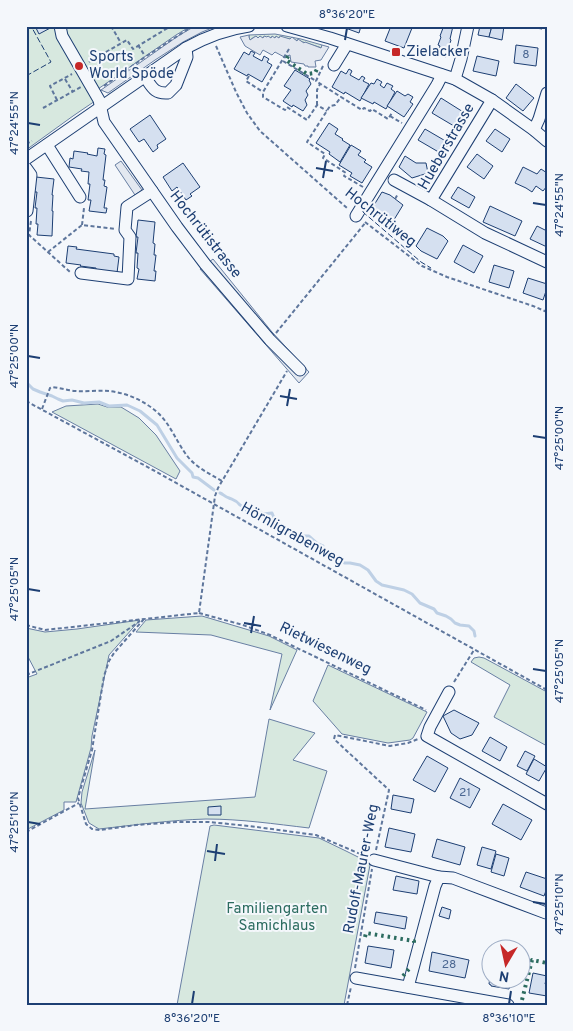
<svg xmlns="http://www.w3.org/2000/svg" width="573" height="1031" viewBox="0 0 573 1031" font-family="Overpass,sans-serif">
	<rect width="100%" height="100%" fill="#f4f7fb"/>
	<g fill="#d7e8df" stroke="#687fa3">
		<polygon points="26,26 191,26 176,35 98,89 95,101 73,116 26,150"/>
		<path d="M275,34L301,39L322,45V48C309,44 296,39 282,38C273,37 263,39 254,37L250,40L249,37V35Z"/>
		<polygon points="98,404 107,407 121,407 139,418 156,435 180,471 176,479 52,412 66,406"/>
		<polygon points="202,616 269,636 297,650 270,710 282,654 211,635 136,632 146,620"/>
		<polygon points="140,620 109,655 92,736 91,748 76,802 64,802 64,810 26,830 26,678 37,674 26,653 26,628 45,632 77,629"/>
		<polygon points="479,657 484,658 547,692 547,746 494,717 510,685 471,662 474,658"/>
		<polygon points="328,665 427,712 413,738 410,740 388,743 342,734 313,701"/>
		<path d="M269,719L315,733L293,760L327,771L309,828C275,824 241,819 206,819C171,820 135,825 99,829L89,823L81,803L82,792L95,750L85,809L255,797Z"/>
		<polygon points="214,825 319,838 346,851 366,861 370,865 344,1005 177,1005 210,826"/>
	</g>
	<g fill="#e3e8f0" stroke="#687fa3">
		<polygon points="195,26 217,26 202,32 183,42 155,60 108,93 101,90 178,36"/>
		<polygon points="249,35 249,37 250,40 256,36 258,38 260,36 263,38 264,36 267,37 268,36 271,38 272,36 275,38 276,36 279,38 280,36 290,39 292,37 297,41 298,39 304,43 305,42 321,48 322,45 329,47 321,60 315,61 316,67 308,67 308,66 305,66 304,64 291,62 290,55 287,56 286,58 275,52 272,55 263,50 260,55 245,46 240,37"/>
		<polygon points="121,161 142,190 135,195 115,165"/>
		<polygon points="213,259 272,332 309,372 299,383 200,269"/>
	</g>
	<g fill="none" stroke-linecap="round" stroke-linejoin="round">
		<g stroke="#bed0e5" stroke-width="3">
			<polyline points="26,382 33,389 40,392 52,396 58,399 63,401 72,400 84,403 99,402 109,406 127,405 140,411 157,425 177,458 192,473 193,477 198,478 214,490"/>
			<path d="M220,493C223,494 225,497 229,498C234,500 236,500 240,505L242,506L247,511L254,510L259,511L263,514L272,513L276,523L282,527L287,532L301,536H309L318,544L323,546V549L328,555L336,556L342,562L345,563H350L360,565L368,570L376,581L382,585L404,590L412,594L420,603L434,609L437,613L446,616L451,619L455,623L460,625L469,626L474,631L475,636"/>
		</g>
	</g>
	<g fill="#d5e0f0" stroke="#1d3f73">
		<polygon points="35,26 54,26 39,34"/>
		<polygon points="340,26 361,26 359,33"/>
		<polygon points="391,26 407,26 412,28 404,48 385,41"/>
		<polygon points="442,26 453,26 450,39 451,40 446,57 437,54 440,46 438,45 441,37 440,36 443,28 442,28"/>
		<polygon points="480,26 492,26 489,37 478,35"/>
		<polygon points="492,26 504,26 502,40 489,37"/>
		<polygon points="524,26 542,26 542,29"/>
		<polygon points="516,45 538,48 536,66 514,63"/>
		<polygon points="251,51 255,53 253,56 262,61 264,56 269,59 267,62 272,65 262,82 248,74 247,76 234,69 244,52 249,55"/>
		<polygon points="477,56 499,61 496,76 473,71"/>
		<polygon points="349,69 352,71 350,75 359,80 362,76 365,78 363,81 369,84 360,101 345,92 344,94 332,87 341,71 346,74"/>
		<polygon points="295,70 310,79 309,80 311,84 306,91 308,95 305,100 307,105 303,111 293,105 292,107 283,101 291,90 284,86"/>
		<polygon points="377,79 382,82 380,85 384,88 387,83 393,86 391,89 395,92 386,109 374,102 373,104 361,98 371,83 374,84"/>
		<polygon points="516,84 534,98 523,111 506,98"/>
		<polygon points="397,91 405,96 408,94 413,97 410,102 413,104 404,117 387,106"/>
		<polygon points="441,98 468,115 459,129 432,113"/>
		<polygon points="150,115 166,139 157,145 158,148 153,152 144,139 139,142 130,129"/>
		<polygon points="329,123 338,129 335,134 343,139 342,140 350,145 340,162 329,154 330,152 316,143"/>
		<polygon points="425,129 449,143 442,154 418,140"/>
		<polygon points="495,129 510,139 502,152 486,141"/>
		<polygon points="351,145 361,151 358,155 366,160 364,162 372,167 362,183 350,176 352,173 339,165"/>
		<polygon points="98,148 105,149 104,154 106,155 103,180 105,180 104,186 107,187 104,208 107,208 106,213 89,211 91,200 88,200 90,184 88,184 89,172 81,171 82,169 69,167 70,158 73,159 74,151 88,153 87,154 97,156"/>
		<polygon points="477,154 493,166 484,179 467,167"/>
		<polygon points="405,156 416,163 426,163 428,173 412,178 399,167"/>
		<polygon points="183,163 200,187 190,194 192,196 186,200 177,187 172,191 163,177"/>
		<polygon points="523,167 537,174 541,169 547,173 547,186 543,191 536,186 532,192 526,188 515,183"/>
		<polygon points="36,177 54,179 52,195 53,195 52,211 53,211 52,236 37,235 38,224 36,224 37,208 35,208 37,192 34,192"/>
		<polygon points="458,187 475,197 469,208 451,198"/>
		<polygon points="382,192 390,195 403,205 392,223 385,221 371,210"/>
		<polygon points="490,206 522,221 515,236 483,222"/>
		<polygon points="138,220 155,222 153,243 155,244 154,255 156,255 154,271 156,271 155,281 137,279 139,269 137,268 138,253 136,253 138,237 136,237"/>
		<polygon points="537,226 547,231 547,247 530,239"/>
		<polygon points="427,228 443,236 448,241 437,259 421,251 416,246"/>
		<polygon points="463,245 483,256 474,273 454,262"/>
		<polygon points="68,246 77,247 76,249 114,254 114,256 119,257 117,273 96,270 96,268 80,266 81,265 66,263"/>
		<polygon points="494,265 514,271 509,288 489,282"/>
		<polygon points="528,278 547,284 547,288 543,300 523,293"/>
		<polygon points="454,710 479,723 472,735 460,739 451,733 443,716"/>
		<polygon points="490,737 507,747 500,761 482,751"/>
		<polygon points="525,751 535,756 527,771 517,766"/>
		<polygon points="427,756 448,768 435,792 413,780"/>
		<polygon points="534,759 547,767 539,781 526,774"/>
		<polygon points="460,778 480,789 470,808 450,798"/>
		<polygon points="393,795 414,799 411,813 391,809"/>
		<polygon points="503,804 532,820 521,840 492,824"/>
		<polygon points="221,806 221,815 208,815 208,807"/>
		<polygon points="389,828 415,834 411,852 385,847"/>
		<polygon points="437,839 465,847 460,865 432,857"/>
		<polygon points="482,847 496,851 491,869 477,865"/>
		<polygon points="496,854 509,858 504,876 491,872"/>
		<polygon points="526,872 547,879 547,888 544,896 520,887"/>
		<polygon points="396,876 419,881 417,894 393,890"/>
		<polygon points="442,907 451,910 449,919 439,916"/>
		<polygon points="376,912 407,917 405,929 374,923"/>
		<polygon points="368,946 394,950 391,968 365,963"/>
		<polygon points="432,952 469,960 465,978 429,971"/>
		<polygon points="533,973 547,976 545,984 547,984 547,996 529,993"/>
		<polygon points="490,977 490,978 511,978 509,989 491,986 491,985 489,984"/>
	</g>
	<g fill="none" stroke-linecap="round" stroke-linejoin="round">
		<g stroke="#1d3f73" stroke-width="13">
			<g id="minor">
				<polyline points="60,26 62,36 99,100 104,122 177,227 205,264 270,340 300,370"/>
				<polyline points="287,26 330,38 455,79 492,100 534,130 547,141"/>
				<polyline points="334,65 347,44"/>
				<path d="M145,77C152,87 154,94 168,93L176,85L187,57L186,48"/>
				<polyline points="455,79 461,59 468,26"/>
				<polyline points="492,100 431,200 485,233 547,262"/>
				<polyline points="534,130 539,119 547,93"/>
				<polyline points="47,145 80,197"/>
				<path d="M26,159L186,48C206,37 227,29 249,26"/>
				<polyline points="26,168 31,175 27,211"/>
				<polyline points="394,180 431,200"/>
				<polyline points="356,216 437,85 442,75"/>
				<polyline points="81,273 128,279 130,237 125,230 127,207 152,191"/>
				<polyline points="449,692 430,727 427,736 547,804"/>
				<polyline points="374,860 439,877"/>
				<polyline points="356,978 508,1005"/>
				<polyline points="408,987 435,886 439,877 453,878 546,913"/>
			</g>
		</g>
		<g stroke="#5e769c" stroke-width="2" stroke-dasharray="4 2.5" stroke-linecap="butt">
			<polyline points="105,26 105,27 107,26"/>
			<polyline points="111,26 121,43"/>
			<polyline points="138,45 145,56"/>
			<polyline points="216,46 236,92 247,113 260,131 347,208"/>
			<polyline points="289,49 263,92 263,97 285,110 287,107 307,120 317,105 327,111"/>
			<polyline points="283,61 316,81"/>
			<polyline points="89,62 127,40 133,49 171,26"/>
			<polyline points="323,66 316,81 341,97"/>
			<polyline points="249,76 246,81 263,92"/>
			<polyline points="65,79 73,92"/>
			<polyline points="104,86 145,57 193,26"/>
			<polyline points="57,100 50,86 72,74"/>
			<polyline points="317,105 317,90 320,84"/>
			<polyline points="43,108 81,87"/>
			<polyline points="390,116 402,123"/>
			<polyline points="26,144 32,141"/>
			<polyline points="363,187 344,176 346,173 323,158 325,154 307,142 330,106 335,105 341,97 362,110 364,108 370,111 372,109 388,119 392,113"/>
			<polyline points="395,199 398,194"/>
			<polyline points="31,221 29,235 70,272 71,272"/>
			<polyline points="365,222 422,266 447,277 533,306 547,312"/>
			<polyline points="82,225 84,208"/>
			<polyline points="48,252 82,225 116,229"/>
			<polyline points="276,333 366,222"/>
			<polyline points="26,401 153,470 547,690"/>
			<path d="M42,409L50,388L52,387C60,388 67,390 75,391C86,392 98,390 109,391C127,393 145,401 158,413C171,425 177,443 188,457C197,468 210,474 222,481"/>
			<polyline points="199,613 243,625 270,635 426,710"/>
			<polyline points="144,619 114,653 109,661 104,676 92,750 78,798 86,824 92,829 100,830 136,825 176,822 209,822 249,826 316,835 365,856"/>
			<polyline points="26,625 45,630 199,613 215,496 218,488 287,371"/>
			<polyline points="26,675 111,641 140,621"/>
			<polyline points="454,682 474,650"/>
			<polyline points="26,832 79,803"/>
			<polyline points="376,850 389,790 334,739 335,735 390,746 408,743 418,739"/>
			<polyline points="355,968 372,869"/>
			<polyline points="347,1005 351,987"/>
		</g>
		<use href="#minor" stroke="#f4f7fb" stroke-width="11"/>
		<g stroke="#2c6c60" stroke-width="4" stroke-dasharray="2.5 4" stroke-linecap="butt">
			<polyline points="288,56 286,60 307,74 315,73 317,69"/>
			<polyline points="365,937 366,933 414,941 414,945"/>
			<polyline points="403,976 409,969"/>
			<polyline points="522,1000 532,960 547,963"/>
		</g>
		<g stroke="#1d3f73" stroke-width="1" stroke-dasharray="6 2.5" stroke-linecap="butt">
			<polyline points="26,76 51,62 31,26"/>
			<polyline points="363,211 363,212 421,262 431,268"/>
		</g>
	</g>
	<path fill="none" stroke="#1d3f73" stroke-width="2" d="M345,40L347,28M28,123L40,125M316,168L333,171M323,178L326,161M533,203L546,205M28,356L40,358M280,396L297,399M287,406L290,389M533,436L546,438M28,589L40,591M244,623L261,626M251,633L254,616M533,669L546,671M28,822L40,824M207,851L225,854M215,861L217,844M533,902L546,904M192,1004L194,991M509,1004L511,991"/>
	<g fill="#c62828" stroke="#f4f7fb" stroke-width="2">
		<rect x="391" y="47" width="10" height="10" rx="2.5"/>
		<circle cx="79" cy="66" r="5"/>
	</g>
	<g text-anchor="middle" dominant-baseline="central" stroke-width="4" stroke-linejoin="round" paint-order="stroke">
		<g font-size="12" fill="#4b6792">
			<text x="526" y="55">8</text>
			<text x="465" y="793">21</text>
			<text x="449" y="965">28</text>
		</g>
		<g font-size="15" fill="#1d3f73" stroke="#f4f7fb" text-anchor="start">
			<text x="406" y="52">Zielacker</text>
			<text x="89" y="57">Sports<tspan x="89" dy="17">World Spöde</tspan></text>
		</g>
		<g font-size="15" fill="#1d3f73" stroke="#f4f7fb">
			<text transform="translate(447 147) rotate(-60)">Hueberstrasse</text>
			<text transform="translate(380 218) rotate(38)">Hochrütiweg</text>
			<text transform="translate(205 235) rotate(52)">Hochrütistrasse</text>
			<text transform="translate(292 535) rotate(29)">Hörnligrabenweg</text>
			<text transform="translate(325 649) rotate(26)">Rietwiesenweg</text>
			<text transform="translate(362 869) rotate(-79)">Rudolf-Maurer-Weg</text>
		</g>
		<g font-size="15" fill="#2c6c60" stroke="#f4f7fb">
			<text x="277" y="909">Familiengarten<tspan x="277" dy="17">Samichlaus</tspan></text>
		</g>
	</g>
	<rect width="573" height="1031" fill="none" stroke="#f4f7fb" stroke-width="55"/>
	<g transform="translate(506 964) rotate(189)"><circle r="24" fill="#f4f7fb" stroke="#9eadc5"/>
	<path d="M0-4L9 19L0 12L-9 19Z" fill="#c62828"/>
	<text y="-8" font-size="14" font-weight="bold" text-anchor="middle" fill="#1d3f73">N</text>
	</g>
	<rect x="28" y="28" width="518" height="976" fill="none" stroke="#1d3f73" stroke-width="2"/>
	<g font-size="12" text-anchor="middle" fill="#1d3f73">
		<text x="347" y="18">8°36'20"E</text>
		<text transform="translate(14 123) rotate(-90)" y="4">47°24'55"N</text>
		<text transform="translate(559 205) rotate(-90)" y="4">47°24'55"N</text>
		<text transform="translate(14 356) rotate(-90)" y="4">47°25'00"N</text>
		<text transform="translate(559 438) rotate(-90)" y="4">47°25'00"N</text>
		<text transform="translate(14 589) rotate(-90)" y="4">47°25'05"N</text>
		<text transform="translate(559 671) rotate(-90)" y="4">47°25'05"N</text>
		<text transform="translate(14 822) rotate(-90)" y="4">47°25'10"N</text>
		<text transform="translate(559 904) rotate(-90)" y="4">47°25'10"N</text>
		<text x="192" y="1022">8°36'20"E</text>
		<text x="509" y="1022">8°36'10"E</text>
	</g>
</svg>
